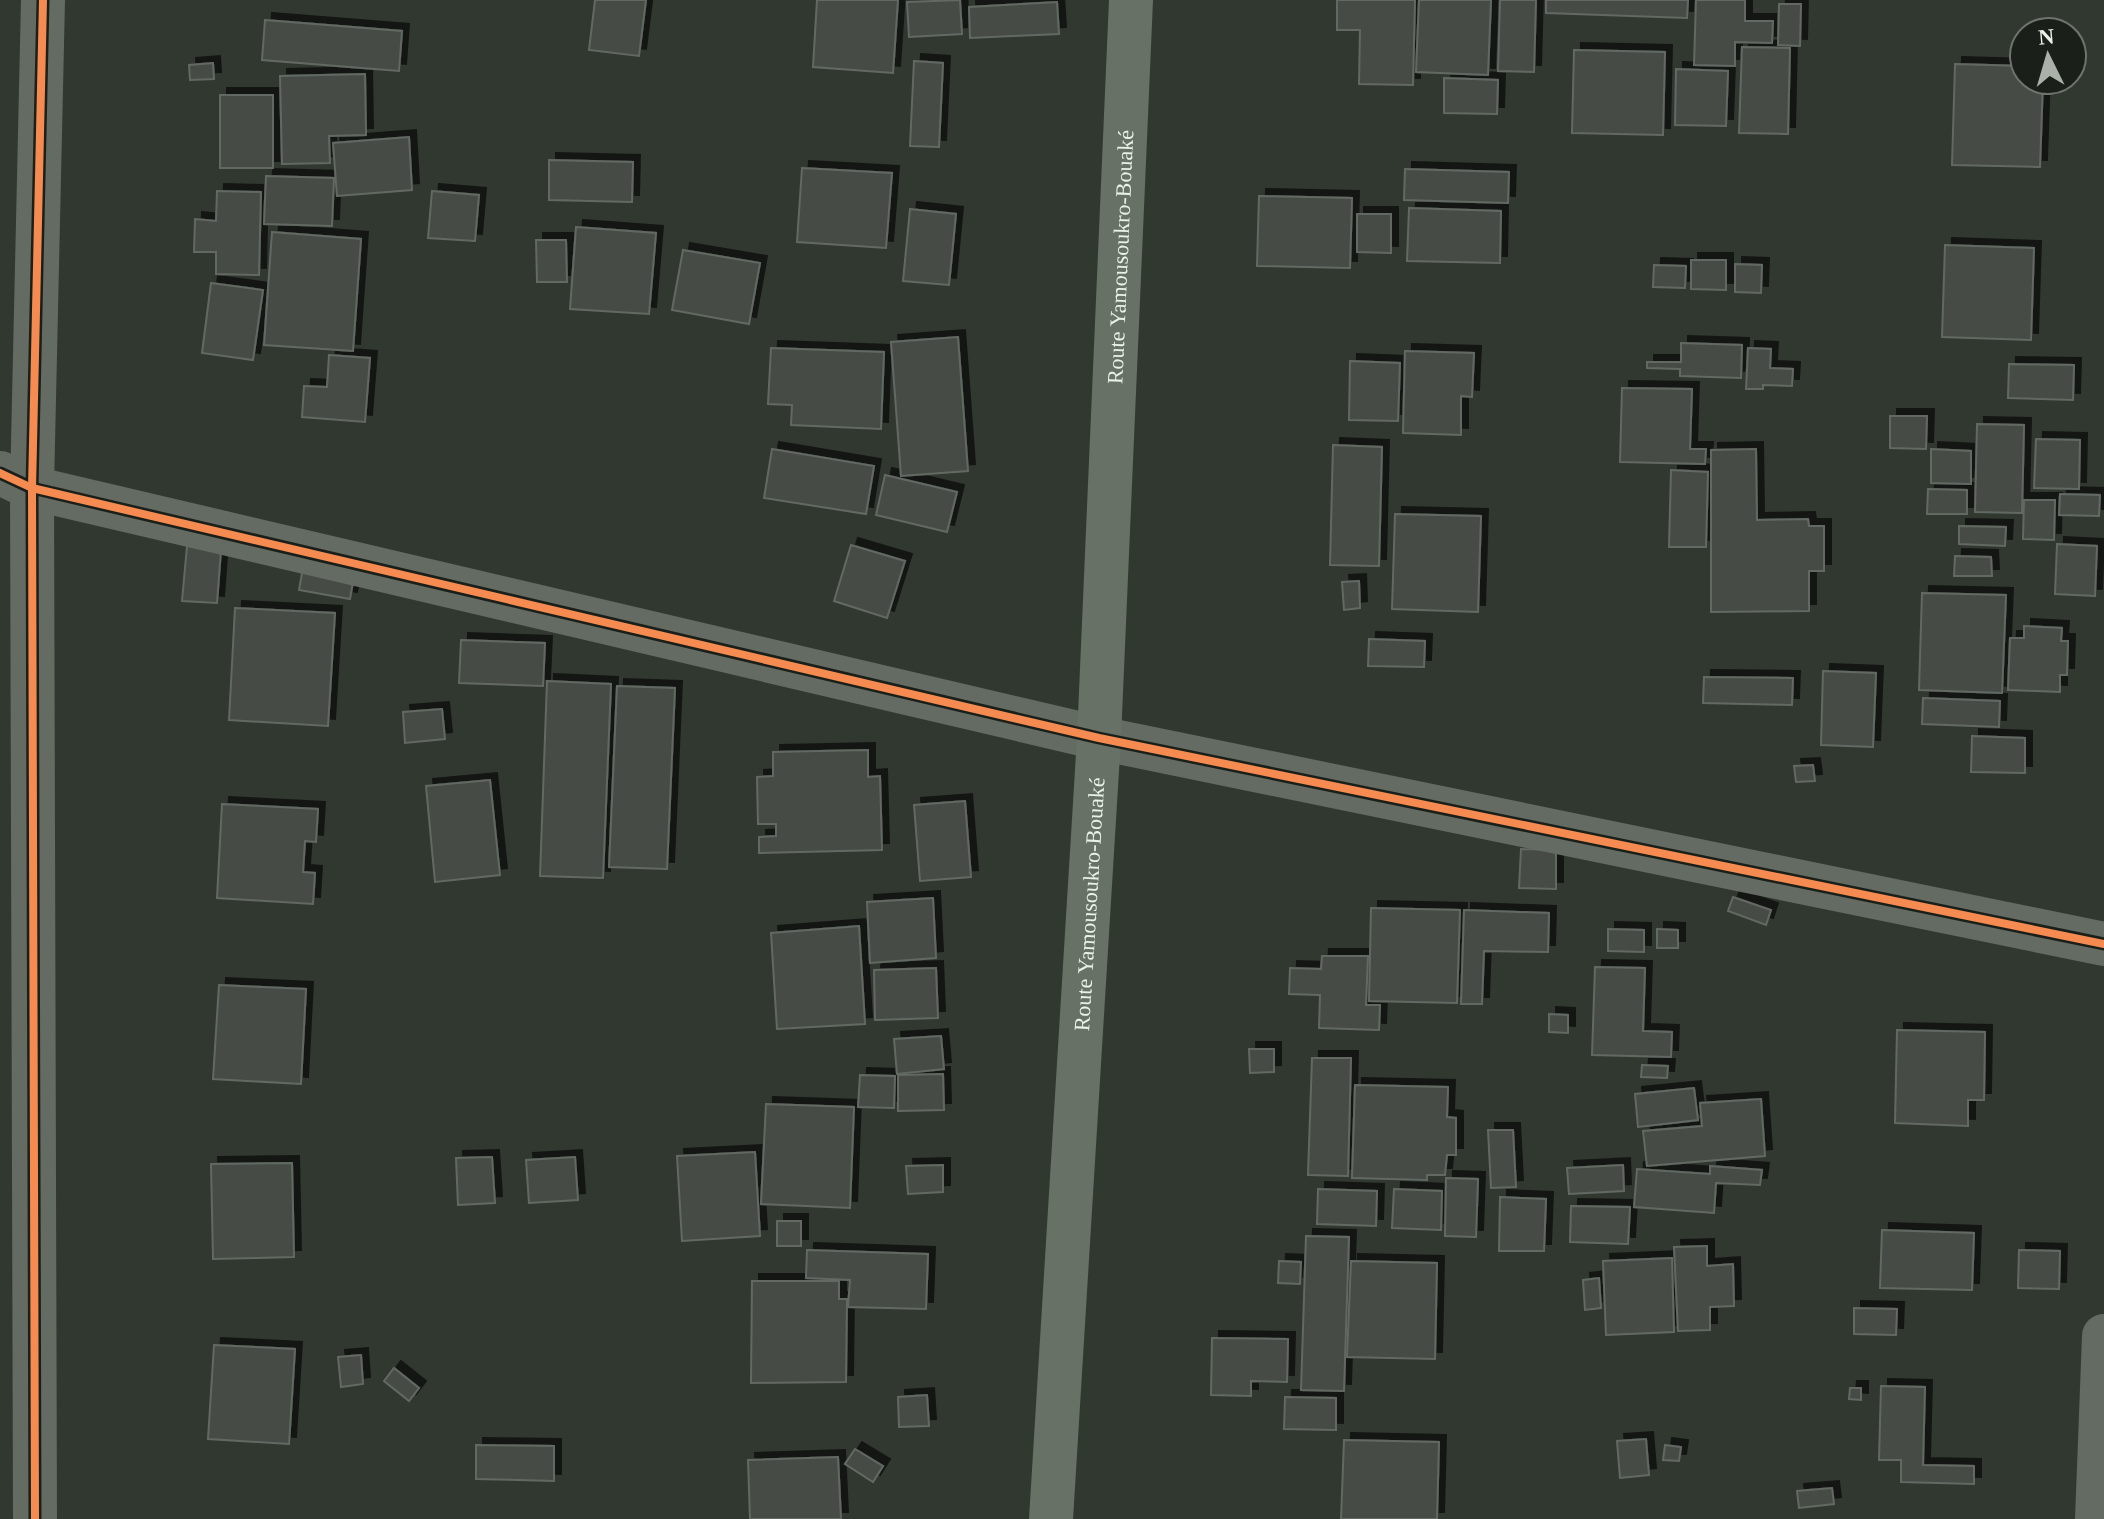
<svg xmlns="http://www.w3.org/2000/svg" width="2104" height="1519" viewBox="0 0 2104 1519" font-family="Georgia,serif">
	<defs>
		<filter id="shadow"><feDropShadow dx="7" dy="-7" stdDeviation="0" flood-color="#0009"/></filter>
	</defs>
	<rect width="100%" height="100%" fill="#313830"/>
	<g fill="#464b45" stroke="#626962" stroke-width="2" filter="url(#shadow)">
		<polygon points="595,0 646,0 639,56 589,50"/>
		<polygon points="817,0 898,0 893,73 813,67"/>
		<polygon points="960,0 962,34 909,37 907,2"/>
		<polygon points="1337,0 1415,0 1413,85 1359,84 1360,30 1337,30"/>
		<polygon points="1419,0 1491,0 1488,75 1416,72"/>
		<polygon points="1500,0 1536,0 1534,72 1498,71"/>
		<polygon points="1546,0 1688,0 1687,18 1546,13"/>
		<polygon points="1696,0 1745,0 1745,21 1773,21 1772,43 1735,42 1735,66 1694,65"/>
		<polygon points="1057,2 1059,34 970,38 969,7"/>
		<polygon points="1779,4 1801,4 1800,46 1778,45"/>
		<polygon points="265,20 402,31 399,71 262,60"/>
		<polygon points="1742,47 1790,48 1788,134 1739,133"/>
		<polygon points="1574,50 1665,52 1663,135 1572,133"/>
		<polygon points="914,61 943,63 939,147 910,146"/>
		<polygon points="213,63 214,79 190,80 189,65"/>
		<polygon points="1955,64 2024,66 2024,80 2043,80 2040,167 1952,165"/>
		<polygon points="1676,69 1728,71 1726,126 1675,125"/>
		<polygon points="365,74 366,135 329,136 330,163 282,164 280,76"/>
		<polygon points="1444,78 1498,80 1497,114 1444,113"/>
		<rect x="220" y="95" width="53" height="73"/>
		<polygon points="409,137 412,190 337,196 333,143"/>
		<polygon points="549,160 633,162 632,202 549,200"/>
		<polygon points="802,168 892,173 886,248 797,242"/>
		<polygon points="1405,169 1509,172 1508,203 1404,200"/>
		<polygon points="266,176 334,178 332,226 264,224"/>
		<polygon points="217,191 261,192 259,275 216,274 216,252 194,252 195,219 216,221"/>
		<polygon points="432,191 479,195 475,241 428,238"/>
		<polygon points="1259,196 1352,198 1350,268 1257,266"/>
		<polygon points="1409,208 1501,211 1500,263 1407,261"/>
		<polygon points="910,209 956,214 949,285 903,281"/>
		<polygon points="1357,214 1391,214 1391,253 1357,252"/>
		<polygon points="576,227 656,233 649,314 570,309"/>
		<polygon points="272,232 361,239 353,351 264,345"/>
		<polygon points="536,240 566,240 567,282 537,282"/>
		<polygon points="1945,245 2034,248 2031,340 1942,337"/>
		<polygon points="683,250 760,263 749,324 672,310"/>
		<polygon points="1691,260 1726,260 1726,290 1691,289"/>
		<polygon points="1735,264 1762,265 1761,293 1735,292"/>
		<polygon points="1654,265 1686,266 1685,288 1653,287"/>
		<polygon points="211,283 263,290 253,360 202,353"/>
		<polygon points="958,337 968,471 901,476 891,342"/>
		<polygon points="1681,343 1742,345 1741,378 1680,376 1680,369 1647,368 1647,362 1681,362"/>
		<polygon points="771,348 884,352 881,429 791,425 792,405 768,404"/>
		<polygon points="1748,348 1771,349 1770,368 1793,369 1792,386 1763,385 1763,389 1746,389"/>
		<polygon points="1405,351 1474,353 1472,397 1461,396 1461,435 1403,433"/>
		<polygon points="329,355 370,358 365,422 302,417 304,386 327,387"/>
		<polygon points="1350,361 1400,363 1398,421 1349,420"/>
		<polygon points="2009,364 2074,365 2073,400 2008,398"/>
		<polygon points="1622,388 1692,389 1690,449 1706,449 1705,464 1620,462"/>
		<polygon points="1890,416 1927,416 1926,449 1890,448"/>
		<polygon points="1977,424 2024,425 2022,513 1975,512"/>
		<polygon points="2036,439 2080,440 2079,489 2034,488"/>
		<polygon points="1333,445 1382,447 1379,566 1330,565"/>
		<polygon points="772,449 874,466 866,514 764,498"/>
		<polygon points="1756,449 1757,520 1808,519 1809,526 1824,526 1824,571 1809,571 1809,611 1711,612 1711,450"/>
		<polygon points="1931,449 1971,451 1971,484 1931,483"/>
		<polygon points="1671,470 1708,472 1706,547 1669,547"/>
		<polygon points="885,475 957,492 947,532 876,515"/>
		<polygon points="1928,489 1967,490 1967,514 1927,514"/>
		<polygon points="2060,494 2100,495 2099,516 2059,515"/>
		<polygon points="2024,500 2055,500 2054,540 2023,539"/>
		<polygon points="1395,514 1481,516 1478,612 1392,609"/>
		<polygon points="1959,526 2006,527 2005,546 1959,544"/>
		<polygon points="2057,544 2097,546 2095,596 2055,594"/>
		<polygon points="851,545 905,561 887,618 834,601"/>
		<polygon points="187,546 221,550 217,603 182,601"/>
		<polygon points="1955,556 1991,557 1992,576 1954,576"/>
		<polygon points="304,562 355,570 350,599 299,590"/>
		<polygon points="1359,581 1360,608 1344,610 1342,582"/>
		<polygon points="1922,593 2006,595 2002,693 1919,690"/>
		<polygon points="235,608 335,613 328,726 229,720"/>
		<polygon points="2024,626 2062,628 2061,641 2068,641 2067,675 2060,675 2060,692 2008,690 2010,638 2024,638"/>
		<polygon points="1369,639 1425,641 1424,667 1368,666"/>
		<polygon points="461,640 545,643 543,686 459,683"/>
		<polygon points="1823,671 1876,673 1873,747 1821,745"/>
		<polygon points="1704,677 1793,678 1792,705 1703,703"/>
		<polygon points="547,681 611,684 603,878 540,876"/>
		<polygon points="617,686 675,688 667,869 609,867"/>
		<polygon points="1923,698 2000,701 1999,727 1922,724"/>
		<polygon points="442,709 445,739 405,743 403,712"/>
		<polygon points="1972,736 2025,738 2025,773 1971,772"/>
		<polygon points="868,750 868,777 880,776 882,850 759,853 759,837 776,836 776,824 758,824 757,777 773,776 773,752"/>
		<polygon points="1813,765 1815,781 1796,782 1794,766"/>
		<polygon points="490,780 500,875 435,882 426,786"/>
		<polygon points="965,801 971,877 920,881 914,805"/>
		<polygon points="222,804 318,809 316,842 305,841 303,872 315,873 313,904 217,898"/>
		<polygon points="1521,849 1556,850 1556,889 1519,888"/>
		<polygon points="1733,897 1771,910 1766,925 1728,911"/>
		<polygon points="933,898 936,958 870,963 867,902"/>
		<polygon points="1371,908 1460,910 1457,1003 1369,1001"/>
		<polygon points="1464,910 1549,913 1548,952 1484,951 1482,1004 1461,1004"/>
		<polygon points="859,926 865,1024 777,1029 771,933"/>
		<polygon points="1608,929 1644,930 1644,952 1608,951"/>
		<polygon points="1657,929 1678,930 1678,948 1657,948"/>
		<polygon points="1322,956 1368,956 1366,1005 1380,1005 1379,1030 1319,1028 1320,995 1289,994 1290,968 1321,969"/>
		<polygon points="1595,967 1645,968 1643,1031 1672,1032 1671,1057 1592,1055"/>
		<polygon points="936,968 938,1018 875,1020 874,970"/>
		<polygon points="219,985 306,989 301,1084 213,1079"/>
		<polygon points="1549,1014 1568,1015 1568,1033 1549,1032"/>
		<polygon points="1897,1030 1985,1032 1984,1100 1968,1100 1968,1126 1895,1123"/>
		<polygon points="941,1036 944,1069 897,1074 894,1039"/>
		<polygon points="1249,1049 1274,1049 1274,1072 1250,1073"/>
		<polygon points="1312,1058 1351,1058 1348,1176 1308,1175"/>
		<polygon points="1642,1065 1668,1066 1667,1078 1641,1077"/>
		<polygon points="943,1074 944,1110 898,1111 898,1075"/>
		<polygon points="860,1075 895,1076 894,1108 858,1107"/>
		<polygon points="1355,1085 1448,1087 1447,1117 1456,1118 1456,1155 1447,1155 1445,1175 1427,1175 1427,1180 1352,1178"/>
		<polygon points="1694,1088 1698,1120 1638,1127 1635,1094"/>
		<polygon points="1761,1099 1765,1156 1647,1166 1643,1131 1702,1126 1700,1103"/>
		<polygon points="766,1104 854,1107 850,1208 761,1204"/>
		<polygon points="1488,1130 1513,1130 1516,1187 1491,1188"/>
		<polygon points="755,1152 760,1236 682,1241 677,1156"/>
		<polygon points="492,1157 495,1203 458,1205 456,1158"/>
		<polygon points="575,1157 578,1200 529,1203 526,1160"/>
		<polygon points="292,1163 294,1257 213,1259 211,1164"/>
		<polygon points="943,1165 943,1192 908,1194 906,1166"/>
		<polygon points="1623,1165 1624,1191 1569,1194 1567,1168"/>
		<polygon points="1710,1166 1762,1170 1760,1185 1716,1183 1714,1213 1634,1207 1637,1169 1710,1174"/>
		<polygon points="1446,1178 1478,1179 1476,1237 1445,1236"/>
		<polygon points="1318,1189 1377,1191 1376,1226 1317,1224"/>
		<polygon points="1394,1189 1442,1191 1441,1230 1392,1228"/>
		<polygon points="1500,1197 1546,1199 1544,1251 1499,1251"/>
		<polygon points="1571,1206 1630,1207 1628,1244 1570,1242"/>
		<rect x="777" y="1221" width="24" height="25"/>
		<polygon points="1882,1230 1974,1233 1972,1290 1880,1288"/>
		<polygon points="1306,1236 1349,1237 1344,1391 1301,1390"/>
		<polygon points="1707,1246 1707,1266 1733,1264 1734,1306 1710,1307 1710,1330 1678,1331 1674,1247"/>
		<polygon points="807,1250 928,1254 926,1309 848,1307 850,1280 806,1278"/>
		<polygon points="2019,1250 2060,1251 2059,1289 2018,1288"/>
		<polygon points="1672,1258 1674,1332 1606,1335 1603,1261"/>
		<polygon points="1279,1261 1301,1262 1300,1284 1278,1283"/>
		<polygon points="1351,1261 1437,1263 1435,1359 1347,1357"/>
		<polygon points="1599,1278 1601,1308 1585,1310 1583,1280"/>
		<polygon points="752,1281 839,1281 839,1299 847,1299 846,1382 751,1383"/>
		<polygon points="1854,1308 1897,1309 1896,1335 1854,1334"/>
		<polygon points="1212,1338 1288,1339 1287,1382 1251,1381 1251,1396 1211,1395"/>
		<polygon points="214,1345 295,1349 289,1444 208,1439"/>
		<polygon points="361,1355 363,1384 341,1387 338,1357"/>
		<polygon points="394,1368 419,1388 409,1401 384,1381"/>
		<polygon points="1881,1386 1925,1387 1923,1465 1974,1466 1974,1484 1901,1482 1901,1460 1879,1460"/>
		<polygon points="1850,1388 1861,1388 1861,1400 1849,1399"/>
		<polygon points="927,1395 929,1426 899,1427 898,1397"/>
		<polygon points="1285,1397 1336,1398 1336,1430 1284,1429"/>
		<polygon points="1646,1439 1649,1475 1620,1478 1617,1441"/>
		<polygon points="1344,1440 1439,1442 1437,1519 1341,1519"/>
		<polygon points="476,1445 554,1446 554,1481 476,1479"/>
		<polygon points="1665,1445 1681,1447 1679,1461 1663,1460"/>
		<polygon points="855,1449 883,1466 873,1482 845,1464"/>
		<polygon points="838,1457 841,1519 750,1519 748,1460"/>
		<polygon points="1832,1488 1834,1504 1799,1508 1797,1491"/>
	</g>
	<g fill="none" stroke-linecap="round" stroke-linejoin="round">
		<g stroke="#646b62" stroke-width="44">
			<polyline points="0,473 32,488 1099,738 2104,944"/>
			<polyline points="35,1519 32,488 43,0"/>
			<polyline points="2097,1519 2104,1336"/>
		</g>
		<path stroke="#677166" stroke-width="44" id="s1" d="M1051,1519L1099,738L1131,0"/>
		<g stroke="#1a2019" stroke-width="13">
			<g id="cycleway">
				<polyline points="0,473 32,488 1099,738 2104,944"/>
				<polyline points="35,1519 32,488 43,0"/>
			</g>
		</g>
		<use href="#cycleway" stroke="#f68b52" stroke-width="8"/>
	</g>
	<g text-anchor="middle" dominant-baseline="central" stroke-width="7" stroke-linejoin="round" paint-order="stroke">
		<g font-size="22" fill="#eaf2e8" stroke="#1a2019">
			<text stroke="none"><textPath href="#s1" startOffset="1264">Route Yamousoukro-Bouaké</textPath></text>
			<text stroke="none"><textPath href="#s1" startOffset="616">Route Yamousoukro-Bouaké</textPath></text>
		</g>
	</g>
	<g transform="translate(2048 56) rotate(355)"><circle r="38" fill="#1a2019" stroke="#6d746c" stroke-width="2"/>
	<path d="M0-6L14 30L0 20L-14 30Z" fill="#a9b1a8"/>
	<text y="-12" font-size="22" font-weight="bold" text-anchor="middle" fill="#eaf2e8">N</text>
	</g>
</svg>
